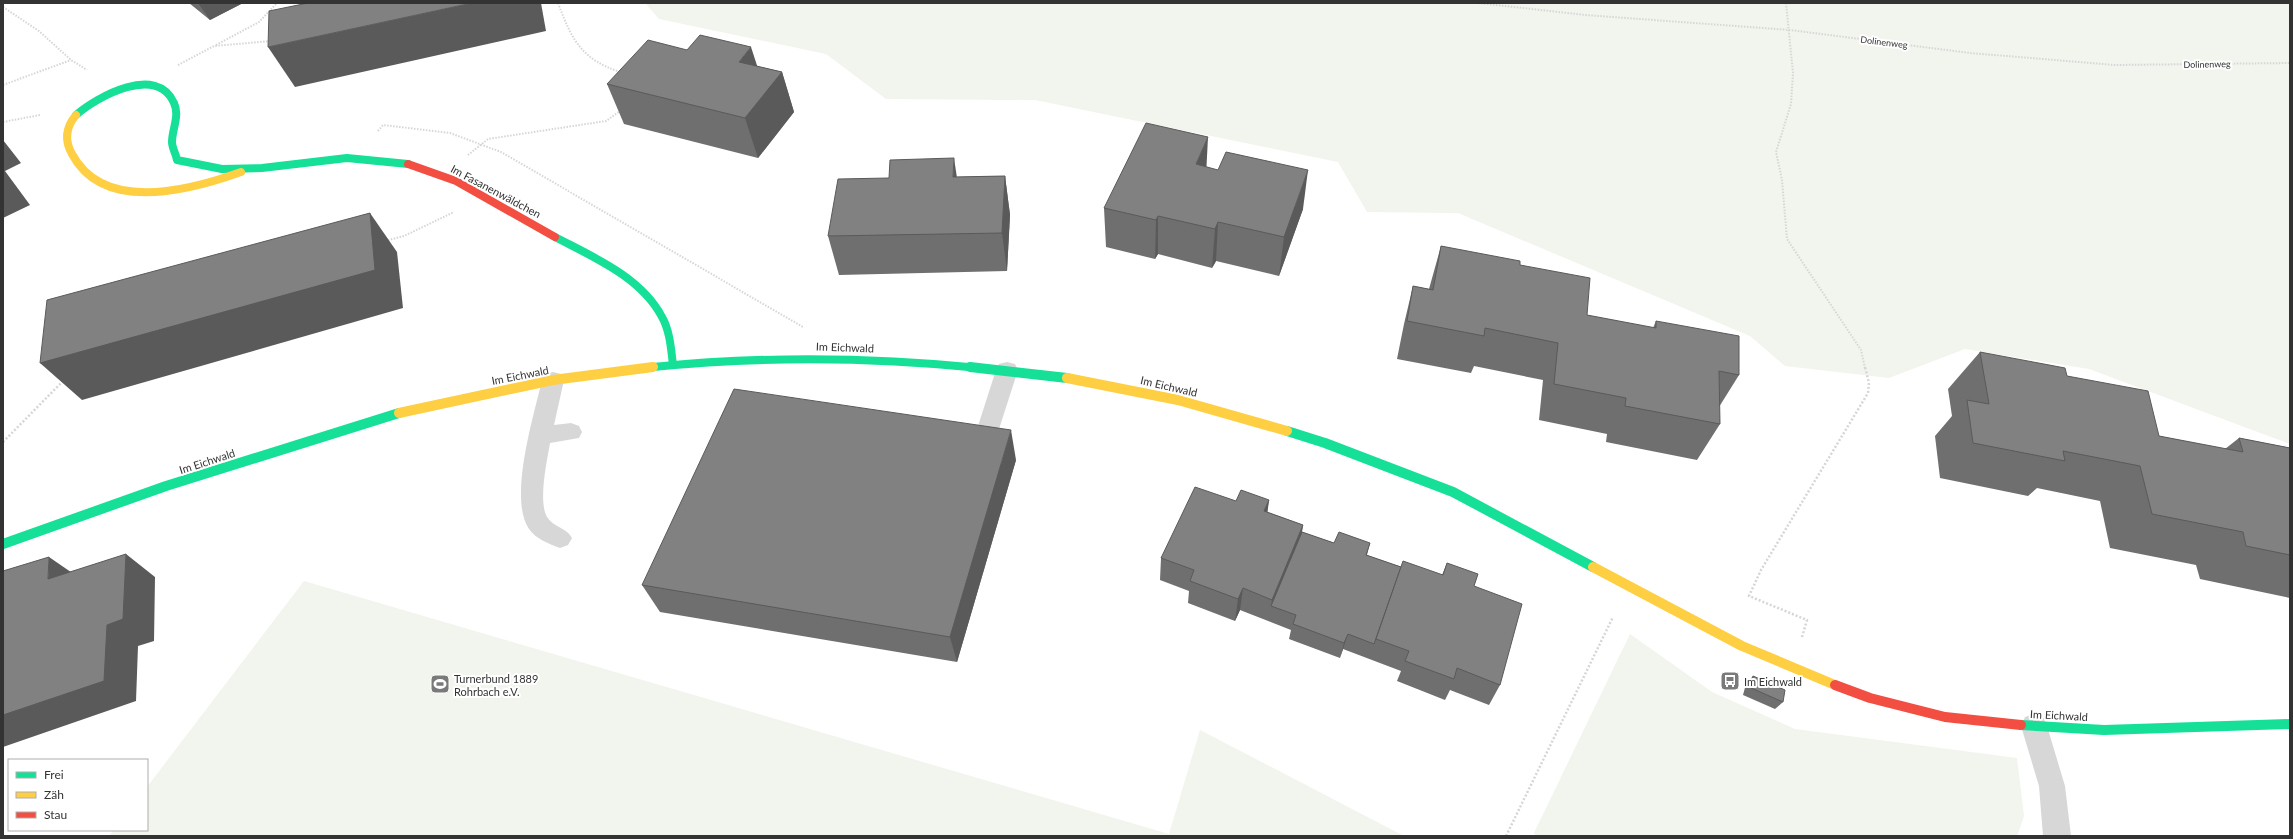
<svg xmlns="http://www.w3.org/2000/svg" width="2293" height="839" viewBox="0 0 2293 839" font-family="Lato,sans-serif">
	<rect width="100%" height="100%" fill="#fff"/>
	<g fill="#f1f5ed">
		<polygon points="645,3 2290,3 2290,444 2089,369 1965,349 1889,378 1785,366 1750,336 1458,213 1367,212 1338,162 1035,100 886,99 826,54 659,19"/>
		<polygon points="304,581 1169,834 1200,730 1404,836 109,836 114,830 147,830 147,787"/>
		<polygon points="1630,634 1712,692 1795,729 2017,758 2024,816 2017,836 1536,836 1534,833"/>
	</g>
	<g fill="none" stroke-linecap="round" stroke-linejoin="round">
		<g stroke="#d6d6d6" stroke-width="2" stroke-dasharray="1.5 1.5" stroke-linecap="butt">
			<path d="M558,3C572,40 581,59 620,72"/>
			<polyline points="1478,3 1585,15 1790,30 1970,53 2115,65 2290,63"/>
			<polyline points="1786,3 1793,73 1791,104 1776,152 1782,180 1787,239 1861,350 1865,368"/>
			<polyline points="3,7 39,31 71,60 87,70"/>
			<polyline points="216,45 259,22 277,3"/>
			<polyline points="178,65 214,46 271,41"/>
			<polyline points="3,85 71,60"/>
			<polyline points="3,122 40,115"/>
			<polyline points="378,131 383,125 450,133 501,152 803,327"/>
			<polyline points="468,155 488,139 606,121 620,111"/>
			<polyline points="385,241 404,236 454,212"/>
		</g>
		<g stroke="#d6d6d6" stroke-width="2.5" stroke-dasharray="2 2" stroke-linecap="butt">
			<polyline points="3,442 64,380"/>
			<polyline points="1802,637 1807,620 1749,596 1761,570 1868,393 1869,383 1865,367"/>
			<polyline points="1506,836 1613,617"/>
		</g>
		<g fill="#d7d7d7" fill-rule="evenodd">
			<polygon points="1007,362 1015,364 1018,370 991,454 988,461 980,463 972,461 969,454 996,370 999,364"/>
			<path d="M553,372L561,374L564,380L554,425L571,423L579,426L582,432L579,438L550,443C547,461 538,501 547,517C553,527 566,527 572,538L568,545L560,548C549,544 536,539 529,529C508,499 534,415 542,380L545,374Z"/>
			<polygon points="2034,714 2043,717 2047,726 2065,786 2071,836 2043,836 2039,786 2021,726 2025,717"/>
		</g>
		<g stroke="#16e098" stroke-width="8">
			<path d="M76,115C98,96 157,64 174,103C180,116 172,129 172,142C172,148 176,154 177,160L222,169L262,168L347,158L408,164"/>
			<path d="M555,237C593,257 641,277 662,317C670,331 671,349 673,365"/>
			<path d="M653,367C762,356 871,357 980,368"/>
		</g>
		<g stroke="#16e098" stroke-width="10">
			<polyline points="970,367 1067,378"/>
			<polyline points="1287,431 1325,443 1453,492 1593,567"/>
			<polyline points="3,544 166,486 399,413"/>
			<polyline points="2021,725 2104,730 2290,724"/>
		</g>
		<g stroke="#ffcf43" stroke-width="8">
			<path d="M76,115C66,127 64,140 72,154C104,214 191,190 241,172"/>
			<polyline points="645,368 653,367"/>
		</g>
		<g stroke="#ffcf43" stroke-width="10">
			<polyline points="1067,378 1178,400 1287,431"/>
			<polyline points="399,413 553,380 653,367"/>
			<polyline points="1593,567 1742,646 1835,685"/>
		</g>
		<polyline stroke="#f24e42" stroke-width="8" points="408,164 456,181 555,237"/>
		<polyline stroke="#f24e42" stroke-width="10" points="1835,685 1870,698 1945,717 2021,725"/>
	</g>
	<g fill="#6f6f6f">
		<polygon points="189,3 243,3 210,20"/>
		<polygon points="757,66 782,72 794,112 758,158 624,124 607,84"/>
		<polygon points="1206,167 1303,209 1279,276 1216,261 1212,268 1158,254 1155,259 1106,247 1104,208"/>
		<polygon points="1005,176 1010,215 1007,271 839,275 828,236 957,177"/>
		<polygon points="1441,246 1520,265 1587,315 1653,328 1656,321 1739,375 1719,407 1720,424 1697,460 1606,442 1607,434 1539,420 1543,380 1474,366 1471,373 1397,359 1404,324 1413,286 1429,289"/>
		<polygon points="1980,352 2067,376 2159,436 2225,449 2239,438 2290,448 2290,598 2200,579 2196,565 2110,548 2100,501 2037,488 2028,496 1940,478 1935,436 1952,416 1948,389"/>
		<polygon points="1016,460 957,662 660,612 642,585"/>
		<polygon points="1269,500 1267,512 1303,525 1302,532 1334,543 1370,543 1367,555 1401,567 1442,575 1447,563 1474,586 1500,685 1489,705 1450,690 1445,700 1397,681 1401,671 1343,649 1340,658 1289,639 1291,630 1240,610 1235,621 1188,603 1189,591 1160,580 1161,558 1236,501"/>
		<polygon points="1753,676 1783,702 1775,709 1743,695 1746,684"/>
	</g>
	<g fill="#5a5a5a">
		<polygon points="198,3 243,3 210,20"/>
		<polygon points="472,3 541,3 546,31 295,87 268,47"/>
		<polygon points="751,47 764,87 739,62"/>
		<polygon points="782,72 794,112 758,158 745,118"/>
		<polygon points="1208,137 1206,176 1196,164"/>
		<polygon points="3,140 21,163 5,171 30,205 3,218"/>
		<polygon points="954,158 960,198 953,177"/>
		<polygon points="1308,170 1303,209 1279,276 1284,237"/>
		<polygon points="1005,176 1010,215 1007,271 1002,233"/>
		<polygon points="370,213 397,252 403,308 82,400 40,363"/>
		<polygon points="1158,216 1158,254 1155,259 1156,220"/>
		<polygon points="1218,222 1216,261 1212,268 1215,229"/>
		<polygon points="1011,430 1016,460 957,662 950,637"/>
		<polygon points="1269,500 1266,524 1264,511"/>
		<polygon points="1303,525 1299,548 1271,606 1272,600"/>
		<polygon points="126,554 155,577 154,641 138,646 136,701 3,747 3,715 107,625"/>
		<polygon points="49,557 81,579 48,579"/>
		<polygon points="1243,588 1240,610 1235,621 1238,599"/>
		<polygon points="1348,634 1340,658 1344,643"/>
	</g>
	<g fill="#818181" stroke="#5a5a5a">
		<polygon points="308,3 472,3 268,47 269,11"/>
		<polygon points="700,35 751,47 739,62 782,72 745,118 607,84 648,40 687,50"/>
		<polygon points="1146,123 1208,137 1196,164 1218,170 1226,152 1308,170 1284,237 1218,222 1215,229 1158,216 1156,220 1104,208"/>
		<polygon points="954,158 953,177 1005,176 1002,233 828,236 838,179 889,178 890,160"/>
		<polygon points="370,213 375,270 40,363 47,300"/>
		<polygon points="1441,246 1520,261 1520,265 1590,278 1587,315 1656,328 1656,321 1739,336 1739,375 1719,371 1720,424 1625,406 1626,398 1554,384 1558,343 1485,328 1484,336 1407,321 1413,286 1433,290"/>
		<polygon points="1980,352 2065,368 2067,376 2148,391 2159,436 2243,452 2239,438 2290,448 2290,555 2246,546 2243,532 2152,514 2140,466 2063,451 2065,461 1973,443 1967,400 1989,404"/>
		<polygon points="734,389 1011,430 950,637 642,585"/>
		<polygon points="1195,487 1236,501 1241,490 1269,500 1264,511 1303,525 1272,600 1243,588 1238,599 1190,581 1194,570 1161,558"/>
		<polygon points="1302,532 1334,543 1339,532 1370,543 1366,555 1401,567 1374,644 1348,634 1344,643 1293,624 1296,615 1271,606"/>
		<polygon points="126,554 123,619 107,625 104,681 3,715 3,571 49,557 48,579"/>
		<polygon points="1403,561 1443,575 1447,563 1478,574 1474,586 1522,604 1500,685 1457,668 1454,679 1405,661 1409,651 1376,639"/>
		<polygon points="1753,676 1785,690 1783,702 1751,688"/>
	</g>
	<defs>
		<g id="bus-square" transform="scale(1)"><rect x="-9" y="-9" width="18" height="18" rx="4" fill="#7a7a7a" stroke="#fff"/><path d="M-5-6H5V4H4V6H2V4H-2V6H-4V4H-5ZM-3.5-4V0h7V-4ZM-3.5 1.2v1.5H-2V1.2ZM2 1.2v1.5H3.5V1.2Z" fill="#fff"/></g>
		<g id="stadium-square" transform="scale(1)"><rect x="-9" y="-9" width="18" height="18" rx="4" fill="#7a7a7a" stroke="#fff"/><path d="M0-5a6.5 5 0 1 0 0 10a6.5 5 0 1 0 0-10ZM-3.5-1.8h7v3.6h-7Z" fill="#fff"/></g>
	</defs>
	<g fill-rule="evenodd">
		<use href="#bus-square" x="1730" y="681"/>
		<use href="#stadium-square" x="440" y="684"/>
	</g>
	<g text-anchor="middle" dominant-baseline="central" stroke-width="4" stroke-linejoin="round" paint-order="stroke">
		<g font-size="9" fill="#333" stroke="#fff">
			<text transform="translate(1884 42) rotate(7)">Dolinenweg</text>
			<text transform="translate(2207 64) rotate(-1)">Dolinenweg</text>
		</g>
		<g font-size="11" fill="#333" stroke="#fff">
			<text transform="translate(496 191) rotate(28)">Im Fasanenwäldchen</text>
			<text transform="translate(845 347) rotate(2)">Im Eichwald</text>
			<text transform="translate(520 375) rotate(-11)">Im Eichwald</text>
			<text transform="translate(1169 386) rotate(13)">Im Eichwald</text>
			<text transform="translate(207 461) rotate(-18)">Im Eichwald</text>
			<text transform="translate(2059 715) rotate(3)">Im Eichwald</text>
		</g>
		<g font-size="11" fill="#333" stroke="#fff" text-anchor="start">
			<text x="454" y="678">Turnerbund 1889<tspan x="454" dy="13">Rohrbach e.V.</tspan></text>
			<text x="1744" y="681">Im Eichwald</text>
		</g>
	</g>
	<rect width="2293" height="839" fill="none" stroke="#333333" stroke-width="8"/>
	<rect x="8" y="759" width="140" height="72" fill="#ffffff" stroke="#adadad"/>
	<rect x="16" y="772" width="20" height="6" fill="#16e098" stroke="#adadad"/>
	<text x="44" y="779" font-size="12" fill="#333333">Frei</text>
	<rect x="16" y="792" width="20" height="6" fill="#ffcf43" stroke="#adadad"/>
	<text x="44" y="799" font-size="12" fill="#333333">Zäh</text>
	<rect x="16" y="812" width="20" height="6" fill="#f24e42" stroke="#adadad"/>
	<text x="44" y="819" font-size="12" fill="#333333">Stau</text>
</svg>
